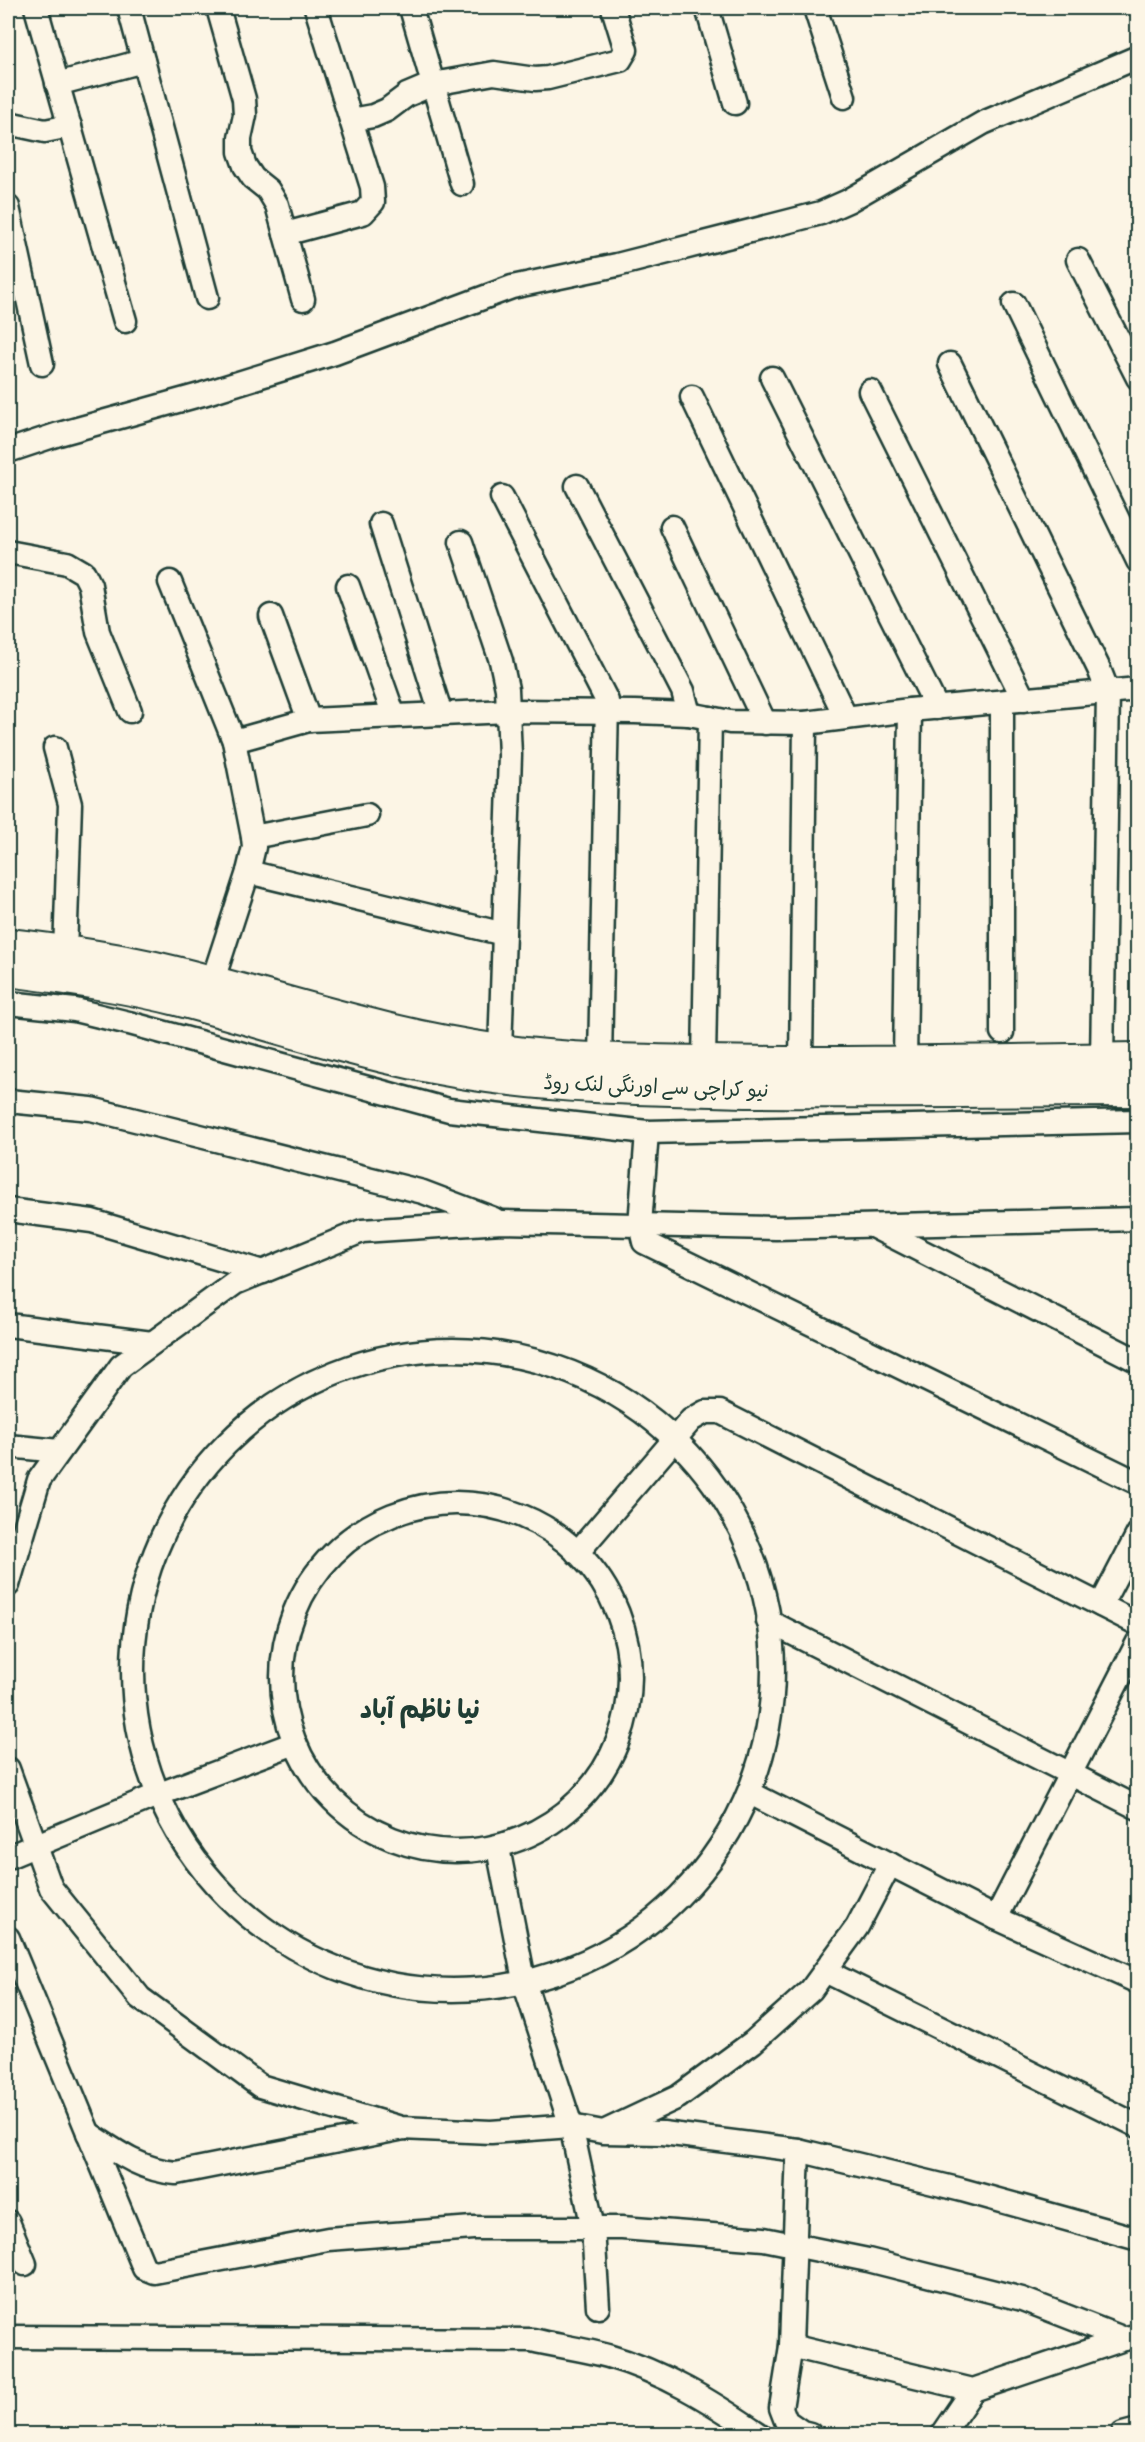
<svg xmlns="http://www.w3.org/2000/svg" width="1145" height="2442" viewBox="0 0 1145 2442" font-family="Itim,'Playpen Sans Arabic',sans-serif">
	<rect width="100%" height="100%" fill="#fcf5e5"/>
	<filter id="ink" filterUnits="userSpaceOnUse"><feTurbulence type="fractalNoise" baseFrequency=".0167" numOctaves="2"/><feDisplacementMap in="SourceGraphic" scale="12" xChannelSelector="R" yChannelSelector="G"/><feConvolveMatrix kernelMatrix="1 2 1 2 8 2 1 2 1" color-interpolation-filters="sRGB"/></filter>
	<g filter="url(#ink)">
		<g fill="none" stroke-linecap="round" stroke-linejoin="round">
			<g stroke="#1f3d34" stroke-width="27">
				<g id="street">
					<polyline points="36,8 125,321"/>
					<polyline points="129,8 207,298"/>
					<polyline points="218,8 244,99 245,115 240,138 240,152 245,166 253,178 268,190 277,205 303,299"/>
					<polyline points="411,8 462,184"/>
					<polyline points="707,8 735,103"/>
					<polyline points="815,8 844,97"/>
					<polyline points="57,84 143,61"/>
					<polyline points="351,120 373,116 387,110 407,95 433,84 494,73 535,79 548,78 620,60 626,50 613,8"/>
					<polyline points="8,123 45,131 70,126"/>
					<polyline points="8,207 42,364"/>
					<polyline points="285,234 363,213 373,202 372,187 316,8"/>
					<polyline points="1078,260 1138,378"/>
					<polyline points="1014,304 1138,561"/>
					<polyline points="950,364 1099,669 1108,692 1102,1060"/>
					<polyline points="772,378 937,708"/>
					<polyline points="870,391 1024,700"/>
					<polyline points="692,397 846,718"/>
					<polyline points="8,451 59,434 203,394 335,353 512,287 617,265 821,213 848,201 983,123 1138,57"/>
					<polyline points="577,486 683,691 689,714"/>
					<polyline points="502,497 607,701 600,1060"/>
					<polyline points="381,524 441,714"/>
					<polyline points="672,527 765,723"/>
					<polyline points="461,542 501,661 507,689 510,755 500,1051"/>
					<polyline points="8,552 67,563 84,573 90,585 98,632 130,711"/>
					<polyline points="170,582 234,741 253,837 254,847 248,872 212,983"/>
					<polyline points="348,586 394,716"/>
					<polyline points="271,616 309,720"/>
					<polyline points="1002,702 1002,1032"/>
					<polyline points="234,741 309,720 508,711 635,712 689,714 730,722 805,723 910,710 1138,689"/>
					<polyline points="55,748 70,804 65,953"/>
					<polyline points="253,837 367,815"/>
					<polyline points="248,872 504,934"/>
					<polyline points="8,1003 75,1010 129,1023 449,1110 647,1132 1138,1121"/>
					<polyline points="704,1062 710,718"/>
					<polyline points="905,1063 910,710"/>
					<polyline points="801,1064 805,723"/>
					<polyline points="8,1101 91,1109 212,1139 423,1192 494,1219"/>
					<polyline points="647,1132 640,1225 644,1242 1138,1483"/>
					<polyline points="8,1210 92,1221 263,1272"/>
					<polyline points="876,1228 1138,1361"/>
					<polyline points="8,1325 152,1343"/>
					<circle cx="453" cy="1670" r="320"/>
					<polyline points="8,1446 59,1451"/>
					<circle cx="456" cy="1677" r="174"/>
					<polyline points="577,1553 691,1420 705,1412 720,1412 1138,1624"/>
					<polyline points="8,1585 39,1480 121,1366 235,1283 362,1231 502,1222 776,1228 1138,1219"/>
					<polyline points="1101,1605 1138,1534"/>
					<polyline points="768,1621 1138,1808"/>
					<polyline points="8,1769 51,1888 140,1998 260,2086 401,2128 491,2132 571,2126 603,2132 663,2133 798,2150 962,2190 1138,2239"/>
					<polyline points="752,1794 996,1918 1138,1982"/>
					<polyline points="498,1848 525,1985 571,2126 593,2228 598,2307"/>
					<polyline points="8,1857 157,1795 295,1743"/>
					<polyline points="996,1918 1138,1642"/>
					<polyline points="8,1938 144,2268 154,2272 328,2239 473,2228 622,2228 764,2239 868,2260 1022,2299 1125,2339"/>
					<polyline points="825,1971 1138,2126"/>
					<polyline points="608,2130 678,2097 753,2042 811,1990 857,1927 890,1864"/>
					<path d="M88,2133C117,2152 141,2170 176,2173L399,2129"/>
					<polyline points="798,2150 791,2346 781,2408 786,2421 802,2432 810,2434"/>
					<polyline points="8,2222 25,2264"/>
					<path d="M8,2337L532,2340C557,2346 583,2349 608,2356C664,2372 712,2402 759,2434"/>
					<polyline points="791,2346 973,2390 1130,2337"/>
					<polyline points="943,2434 973,2390"/>
					<polyline points="1123,2434 1138,2430"/>
				</g>
			</g>
			<g stroke="#1f3d34" stroke-width="36">
				<g id="secondary">
					<path d="M8,945C62,951 118,959 172,972C282,999 387,1036 501,1051C569,1060 638,1061 707,1062C851,1065 994,1061 1138,1059"/>
					<path d="M8,970C64,977 122,985 177,999C269,1023 361,1055 455,1071C554,1088 653,1089 753,1091C881,1092 1009,1090 1138,1090"/>
				</g>
			</g>
			<use href="#street" stroke="#fcf5e5" stroke-width="22"/>
			<use href="#secondary" stroke="#fcf5e5" stroke-width="32"/>
		</g>
	</g>
	<g text-anchor="middle" dominant-baseline="central" stroke-width="5" stroke-linejoin="round" paint-order="stroke">
		<g font-size="20" fill="#1f3d34" stroke="#fcf5e5">
			<text transform="translate(656 1086) rotate(2)">نیو کراچی سے اورنگی لنک روڈ</text>
		</g>
		<g font-size="26" font-weight="bold" fill="#1f3d34" stroke="#fcf5e5">
			<text x="420" y="1709">نیا ناظم آباد</text>
		</g>
	</g>
	<rect width="1145" height="2442" fill="none" stroke="#fcf5e5" stroke-width="30"/>
	<rect x="15" y="15" width="1115" height="2412" fill="none" stroke="#1f3d34" stroke-width="2" filter="url(#ink)"/>
</svg>
